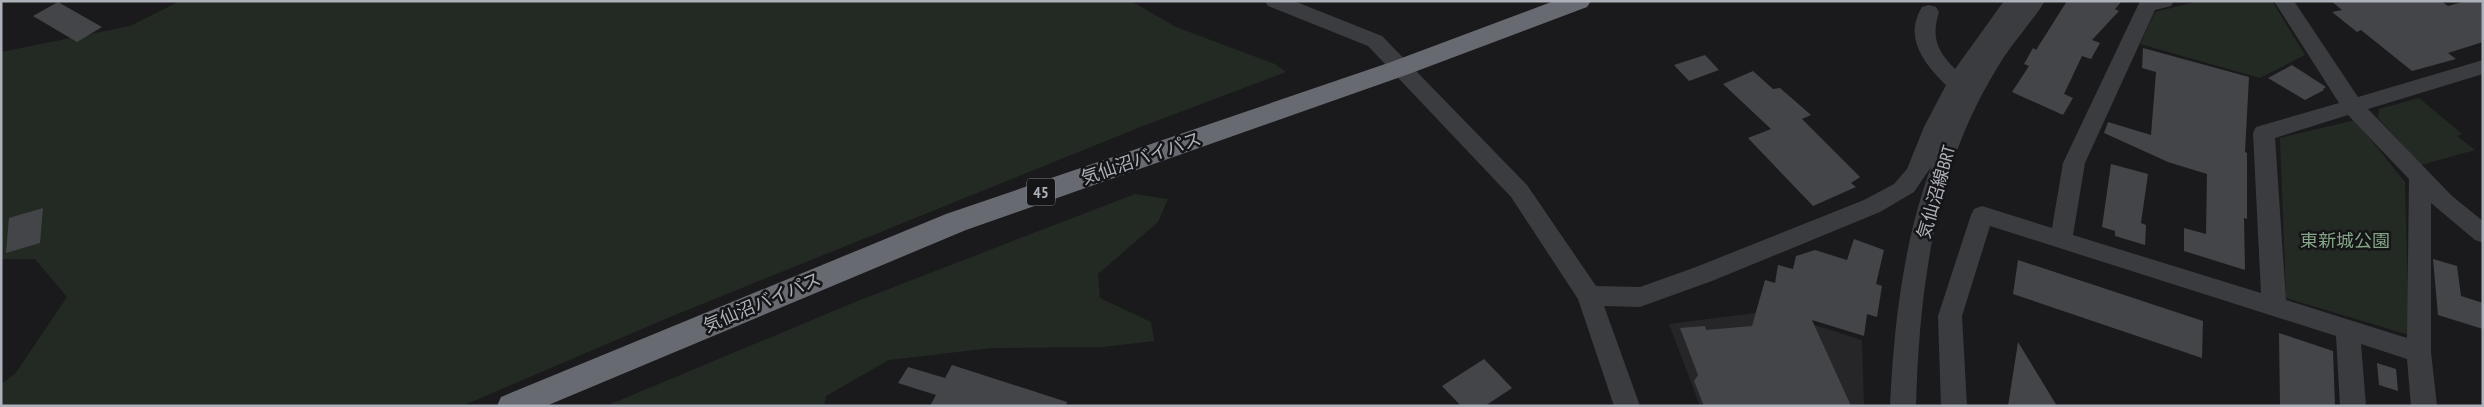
<svg xmlns="http://www.w3.org/2000/svg" width="2484" height="407" viewBox="0 0 2484 407" font-family="'PT Sans Narrow','Noto Sans JP',sans-serif">
	<rect width="100%" height="100%" fill="#1a1a1c"/>
	<polygon fill="#262629" points="1770,311 1862,340 1864,406 1700,406 1669,324"/>
	<g fill="#222a23">
		<polygon points="180,1 1131,1 1176,27 1275,64 1286,72 1138,128 670,317 462,406 1,406 1,384 15,374 67,297 35,259 1,259 1,52 130,26"/>
		<polygon points="2199,1 2272,1 2305,55 2260,78 2140,44 2155,12"/>
		<polygon points="2419,98 2462,134 2457,136 2475,150 2421,165 2378,118 2379,109"/>
		<polygon points="2355,120 2405,182 2409,335 2286,298 2280,138"/>
		<polygon points="1135,194 1168,199 1158,222 1098,274 1100,298 1151,322 1154,341 1103,347 992,348 889,360 826,396 824,406 606,406 860,300"/>
	</g>
	<g fill="#444549">
		<polygon points="2067,1 2122,1 2115,9 2119,11 2092,40 2100,43 2091,59 2082,56 2064,94 2073,98 2063,115 2012,92 2029,66 2024,64 2033,48 2036,50"/>
		<polygon points="2331,1 2441,1 2448,6 2466,1 2483,1 2483,42 2448,53 2456,59 2412,71 2361,30 2357,32 2332,12 2342,10"/>
		<polygon points="58,2 102,27 77,42 33,16"/>
		<polygon points="2143,48 2249,77 2245,152 2247,153 2247,219 2244,218 2245,270 2184,251 2184,228 2206,234 2207,174 2168,162 2104,133 2108,122 2151,135 2156,72 2142,68"/>
		<polygon points="1705,55 1719,70 1689,81 1674,65"/>
		<polygon points="2292,65 2326,87 2323,89 2324,90 2305,100 2268,78"/>
		<polygon points="1753,71 1773,89 1780,88 1811,115 1802,119 1860,177 1851,183 1856,187 1813,206 1748,138 1771,129 1723,84"/>
		<polygon points="2111,164 2148,174 2141,223 2146,225 2145,245 2115,236 2115,231 2102,227"/>
		<polygon points="43,208 40,243 6,253 9,218"/>
		<polygon points="1854,239 1884,250 1876,284 1882,286 1877,317 1867,314 1864,336 1812,320 1851,406 1704,406 1694,381 1698,375 1680,328 1705,326 1706,330 1752,326 1765,280 1775,283 1778,265 1793,269 1796,256 1815,250 1847,260"/>
		<polygon points="2433,259 2457,266 2461,296 2483,303 2483,329 2438,315"/>
		<polygon points="2018,260 2203,321 2202,358 2013,294"/>
		<polygon points="2279,333 2333,351 2335,406 2280,406"/>
		<polygon points="2018,342 2057,406 2008,406"/>
		<polygon points="1484,359 1512,388 1485,406 1461,406 1442,386"/>
		<polygon points="2377,363 2396,369 2398,391 2379,385"/>
		<polygon points="952,365 1067,402 1066,406 930,406 936,395 898,383 908,367 945,378"/>
	</g>
	<g fill="none" stroke-linecap="round" stroke-linejoin="round">
		<g fill="#3b3c40" fill-rule="evenodd">
			<path d="M1265,1H1294L1382,36L1527,185L1596,286L1640,287L1696,267L1864,200L1894,184L1907,169L1924,127L1946,85C1925,64 1903,38 1922,7L1929,5L1936,7L1939,12C1931,37 1937,51 1955,69L2004,1H2045C2035,17 2022,32 2011,47C2001,60 1993,75 1985,89C1932,185 1919,299 1916,406H1890C1894,324 1903,244 1931,167L1914,192L1880,212L1712,281L1648,304L1640,307L1604,306L1640,406H1614L1578,299L1511,197L1368,46L1268,6Z"/>
			<path d="M2140,1H2174L2171,6L2155,10L2085,163L2073,235L2261,293L2253,133L2256,127L2339,103L2274,1H2294L2358,97L2483,60V74L2368,109L2452,196L2483,221V243L2475,240L2431,203V352L2437,406H2411L2407,359L2361,344L2366,406H2340L2336,336L1990,226L1962,316L1967,406H1941L1938,316L1971,215L1974,209L1982,206L2052,228L2063,163ZM2348,115L2409,179L2407,338L2286,300L2275,138Z"/>
		</g>
		<polygon fill="#676a71" fill-rule="evenodd" points="1554,1 1591,1 1587,7 1409,74 966,230 546,406 497,406 501,397 946,214 1391,62"/>
	</g>
	<g text-anchor="middle" dominant-baseline="central" stroke-width="5" stroke-linejoin="round" paint-order="stroke">
		<rect fill="#151517" stroke="#7f8289" stroke-width="1" x="1027" y="178.5" width="28" height="27" rx="4"/>
		<g font-size="16" font-weight="bold" fill="#adb1ba">
			<text x="1041" y="192">45</text>
		</g>
		<g font-size="18" fill="#adb1ba" stroke="#151517">
			<text transform="translate(1141 158) rotate(-19)">気仙沼バイパス</text>
			<text transform="translate(1936 192) rotate(-74)">気仙沼線BRT</text>
			<text transform="translate(762 302) rotate(-23)">気仙沼バイパス</text>
		</g>
		<g font-size="18" fill="#85a488" stroke="#151517">
			<text x="2345" y="240">東新城公園</text>
		</g>
	</g>
	<rect width="2484" height="407" fill="none" stroke="#adb1ba" stroke-width="5"/>
</svg>
